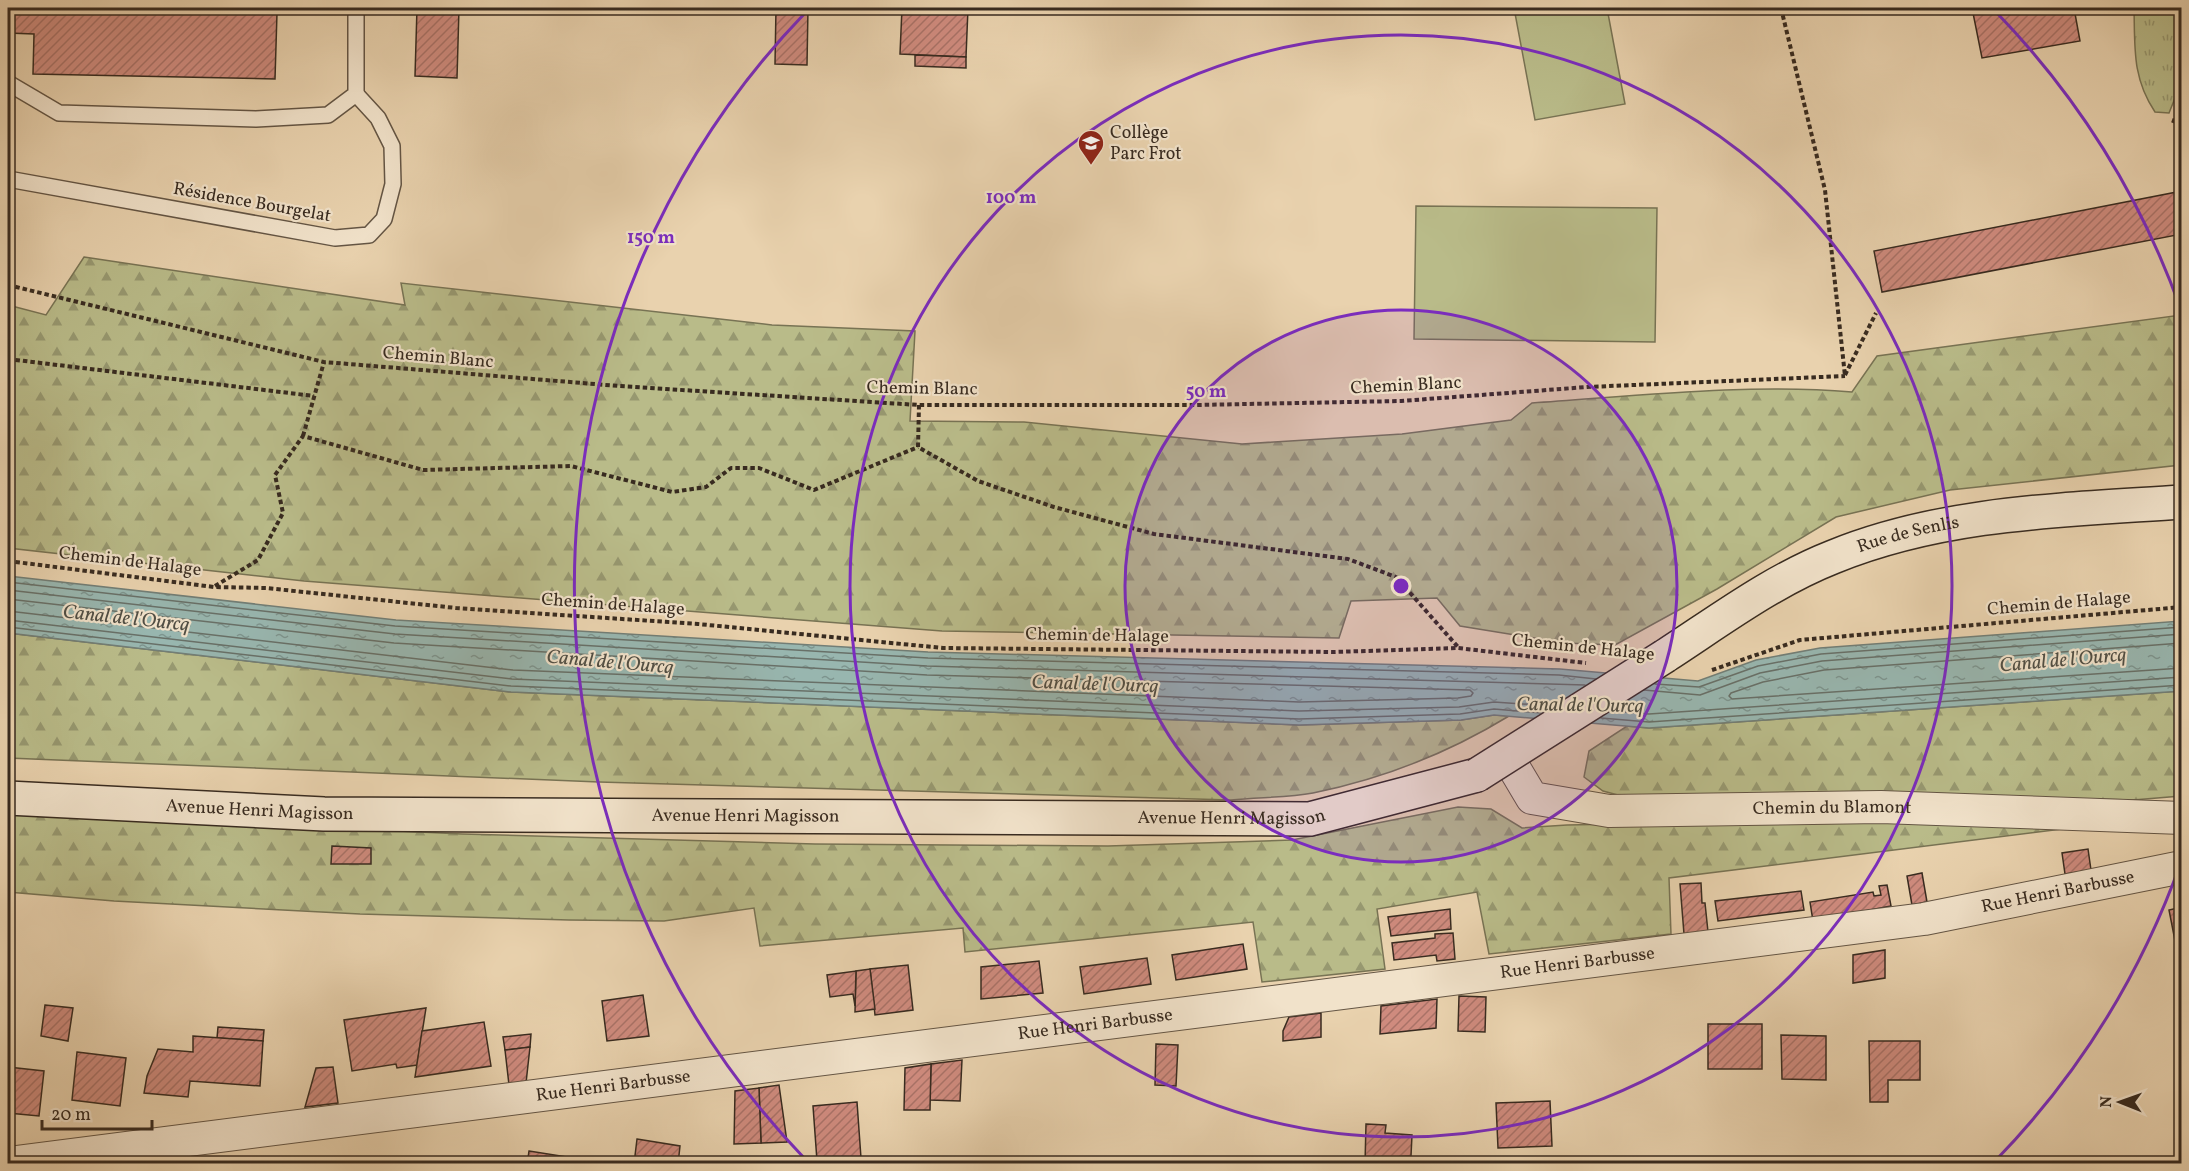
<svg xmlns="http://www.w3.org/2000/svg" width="2189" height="1171" viewBox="0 0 2189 1171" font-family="Vollkorn,serif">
	<defs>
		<pattern id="grass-tufts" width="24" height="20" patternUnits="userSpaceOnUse" patternTransform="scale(1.5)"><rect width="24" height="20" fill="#b9bb89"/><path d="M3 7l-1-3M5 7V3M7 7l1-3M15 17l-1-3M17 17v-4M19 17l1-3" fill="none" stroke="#979870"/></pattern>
		<pattern id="forest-firs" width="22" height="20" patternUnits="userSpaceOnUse" patternTransform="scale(1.5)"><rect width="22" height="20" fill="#b9bb89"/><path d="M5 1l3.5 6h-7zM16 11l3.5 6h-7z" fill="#979870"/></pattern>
		<pattern id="water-ripples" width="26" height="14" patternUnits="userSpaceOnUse" patternTransform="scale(1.5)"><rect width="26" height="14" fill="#98b6af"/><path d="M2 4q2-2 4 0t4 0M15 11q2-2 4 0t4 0" fill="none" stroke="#7d948e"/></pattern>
		<pattern id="building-hatch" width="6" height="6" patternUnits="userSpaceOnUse" patternTransform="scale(1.5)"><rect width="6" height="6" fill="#cf8b7e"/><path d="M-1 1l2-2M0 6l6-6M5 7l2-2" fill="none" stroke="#a97267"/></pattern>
	</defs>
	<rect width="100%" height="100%" fill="#e9d2ae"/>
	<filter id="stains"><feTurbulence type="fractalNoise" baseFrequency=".00333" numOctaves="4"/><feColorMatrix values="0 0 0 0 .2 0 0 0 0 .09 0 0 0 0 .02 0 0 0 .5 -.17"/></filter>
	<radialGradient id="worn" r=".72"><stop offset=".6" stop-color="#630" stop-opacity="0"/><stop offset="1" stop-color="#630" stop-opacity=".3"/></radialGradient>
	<path fill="url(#grass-tufts)" stroke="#787354" stroke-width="1.5" d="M2134,8H2181V83L2169,113L2155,112C2132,78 2135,47 2134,8Z"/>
	<g fill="url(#forest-firs)" stroke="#787354" stroke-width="1.5">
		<path d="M84,257L405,305L401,283L772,325L915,331L910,421L1024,422L1242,444L1402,434L1511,420L1532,403C1636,396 1749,383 1852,392L1877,356L2181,315V465L1950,490L1836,517L1717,589L1615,645L1565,643L1460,626L1437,598L1351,601L1339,638L942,631L304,581L8,548V305L46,315Z"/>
		<path d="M8,633L511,692L1299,725L1461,720L1494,715L1509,716C1450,752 1382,779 1313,793C1286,798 1258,797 1231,800L599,782L8,758Z"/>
		<polygon points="2181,691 2181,796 2133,800 1845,793 1629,798 1603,791 1584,777 1589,751 1627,726 1649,728"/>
		<polygon points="1458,807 1491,809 1522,828 1567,825 1864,819 2094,825 1669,878 1671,934 1489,954 1477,892 1377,909 1385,969 1262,982 1253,922 965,952 963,928 760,946 754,908 664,921 569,920 360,914 114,901 8,892 8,818 10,813 462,834 815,844 1108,846 1292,840"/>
	</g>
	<g fill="#b9bb89" stroke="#787354" stroke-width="1.5">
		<polygon points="1514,8 1607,8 1625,104 1535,120"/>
		<polygon points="1416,206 1657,208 1655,342 1414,339"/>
	</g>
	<polygon fill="url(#water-ripples)" stroke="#727e76" stroke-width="1.5" points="8,576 396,620 928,652 1560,669 1698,681 1756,660 1820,648 2181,621 2182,691 1649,728 1494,715 1461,720 1299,725 511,692 8,633"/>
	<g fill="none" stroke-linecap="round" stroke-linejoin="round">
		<g stroke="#687068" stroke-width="1.5">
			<polyline points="8,582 395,626 928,658 1559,675 1596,679"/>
			<polyline points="8,590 395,634 927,666 1585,685"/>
			<polyline points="8,599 394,643 927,675 1470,690 1473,693 1471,696 1458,698 1299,702 513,670 8,611"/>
			<polyline points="8,620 512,679 1299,711 1459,707 1494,702 1552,706"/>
			<polyline points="8,627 511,686 1299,719 1460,714 1494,709 1542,713"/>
			<polyline points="2182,643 1824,670 1763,682 1731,693 1729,696 1732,699 2182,668"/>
			<polyline points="1655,684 1699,687 1758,666 1821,654 2182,627"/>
			<polyline points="1644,690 1700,695 1760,673 1822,661 2182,634"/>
			<polyline points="1612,711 1649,714 2182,677"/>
			<polyline points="1601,718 1649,722 2182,685"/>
		</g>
	</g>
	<g fill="url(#building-hatch)" stroke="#382b20" stroke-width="1.5">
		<polygon points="8,8 277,13 275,79 33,74 34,34 8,33"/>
		<polygon points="417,8 459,8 457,78 415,76"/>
		<polygon points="776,8 808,8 807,65 775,64"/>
		<polygon points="902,8 968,8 966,57 900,54"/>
		<polygon points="1972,8 2074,8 2080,41 1982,58"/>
		<polygon points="915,55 966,57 966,68 915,66"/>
		<polygon points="2182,191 2182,234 1882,292 1874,251"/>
		<polygon points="332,846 371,848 371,864 331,864"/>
		<polygon points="2088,849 2091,870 2065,874 2062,853"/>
		<polygon points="1922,873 1927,902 1912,905 1907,876"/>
		<polygon points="1701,883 1702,903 1705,903 1708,932 1684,934 1680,884"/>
		<polygon points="1887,885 1891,906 1813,921 1810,902 1873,892 1874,896 1881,895 1879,886"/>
		<polygon points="1801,891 1804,910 1718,921 1715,901"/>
		<polygon points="2182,907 2182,945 2176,946 2169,910"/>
		<polygon points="1450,909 1451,929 1391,936 1388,917"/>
		<polygon points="1453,933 1455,959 1437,961 1436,955 1394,960 1392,943 1435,938 1435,934"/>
		<polygon points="1243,944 1247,969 1176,980 1172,955"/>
		<polygon points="1885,950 1885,978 1853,983 1853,955"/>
		<polygon points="1147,958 1151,984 1084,994 1080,967"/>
		<polygon points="1039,961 1043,993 981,999 981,967"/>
		<polygon points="908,965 913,1010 875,1015 870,969"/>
		<polygon points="870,969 875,1009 855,1012 856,971"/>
		<polygon points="856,971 855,1006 853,994 830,997 827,975"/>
		<polygon points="643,995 649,1036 607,1041 602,1001"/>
		<polygon points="1459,996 1486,997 1485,1032 1458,1031"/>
		<polygon points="1437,999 1436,1028 1380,1034 1381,1006"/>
		<polygon points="45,1005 73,1008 68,1041 41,1036"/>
		<polygon points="426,1008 417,1065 397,1068 396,1064 352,1071 344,1020"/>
		<polygon points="1321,1013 1321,1037 1283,1041 1283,1031 1289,1017"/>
		<polygon points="484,1022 491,1066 415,1077 422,1031"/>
		<rect x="1708" y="1024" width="54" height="45"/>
		<polygon points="218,1027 264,1030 263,1041 217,1038"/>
		<polygon points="531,1034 530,1047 505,1050 503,1037"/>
		<polygon points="1781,1035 1826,1036 1826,1080 1782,1079"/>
		<polygon points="193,1036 263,1041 260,1086 190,1081 188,1097 144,1093 147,1076 158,1049 193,1052"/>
		<polygon points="1869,1041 1920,1041 1920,1080 1888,1080 1888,1102 1870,1102"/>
		<polygon points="1156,1044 1178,1045 1176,1086 1155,1085"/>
		<polygon points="530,1047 526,1083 509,1085 505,1050"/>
		<polygon points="77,1052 126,1058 120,1106 72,1100"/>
		<polygon points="962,1060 960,1101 930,1100 931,1064"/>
		<polygon points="931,1064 930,1110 904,1110 905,1068"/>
		<polygon points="8,1067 44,1071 39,1116 8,1113"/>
		<polygon points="333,1067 338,1103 305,1107 316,1068"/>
		<polygon points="779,1085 787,1142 761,1143 759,1088"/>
		<polygon points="759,1088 761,1143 734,1144 735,1091"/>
		<polygon points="1550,1101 1552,1146 1498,1148 1496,1103"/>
		<polygon points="857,1102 861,1158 817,1161 813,1106"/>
		<polygon points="1366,1124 1386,1125 1385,1133 1412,1135 1411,1156 1393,1157 1393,1164 1365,1164"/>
		<polygon points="637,1139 680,1146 678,1164 634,1164"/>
		<polygon points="529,1151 574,1158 573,1164 528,1158"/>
		<polygon points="525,1157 528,1158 567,1164 524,1164"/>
	</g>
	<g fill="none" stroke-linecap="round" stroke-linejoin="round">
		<g stroke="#645544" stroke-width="18">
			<g id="lane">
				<polyline points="8,83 59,113 256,119 328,115 356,94 356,8"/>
				<polyline points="8,179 335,238 369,235 384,219 393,184 392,146 378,118 356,94"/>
			</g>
		</g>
		<g stroke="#645544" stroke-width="34">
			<g id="street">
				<path id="s1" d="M1507,756L1532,798L1609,811L1881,807L2182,818"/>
				<path id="s2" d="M8,1163L1924,919L2182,867"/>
			</g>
		</g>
		<g stroke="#382b20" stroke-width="36">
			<g id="secondary">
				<path id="s3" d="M1665,656C1719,621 1772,581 1833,557C1943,512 2064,510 2182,502"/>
				<path id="s4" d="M8,798L324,814L1310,819L1477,775"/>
			</g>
		</g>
		<g stroke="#382b20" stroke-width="4" stroke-dasharray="4.5 3" stroke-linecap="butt">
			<polyline points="1781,8 1825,190 1845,376"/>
			<polyline points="2173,123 2182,100"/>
			<polyline points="8,285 324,362 619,386 919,405 1196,405 1401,401 1587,387 1845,376"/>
			<polyline points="8,359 314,396"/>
			<polyline points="1845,375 1876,313"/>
			<polyline points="919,405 918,447 978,481 1054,507 1154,534 1348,559 1396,577 1458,647"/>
			<polyline points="303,436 324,362"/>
			<polyline points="8,561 214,587 266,588 456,608 698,624 943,648 1334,652 1458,648 1586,663"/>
			<polyline points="215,586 258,560 283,513 275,475 303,436 423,470 571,466 672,492 706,487 731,468 759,468 814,490 918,447"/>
			<polyline points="1712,670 1800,640 2182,607"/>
		</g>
		<use href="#lane" stroke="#f1e2ca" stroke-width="15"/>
		<use href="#street" stroke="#f1e2ca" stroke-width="32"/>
		<use href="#secondary" stroke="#f1e2ca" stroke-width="33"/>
		<g stroke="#382b20" stroke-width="36" stroke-linecap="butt">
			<polyline id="secondary-bridge" points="1477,775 1665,656"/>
		</g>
		<use href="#secondary-bridge" stroke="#f1e2ca" stroke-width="33"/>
	</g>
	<circle cx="1401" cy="586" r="276" fill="#7b2cbf" fill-opacity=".12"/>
	<g fill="none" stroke="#7b2cbf" stroke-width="3">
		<circle cx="1401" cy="586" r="276"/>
		<circle cx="1401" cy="586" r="551"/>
		<path d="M2181 862A827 827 0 0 1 1996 1160M806 1160A827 827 0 0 1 806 12M1996 12A827 827 0 0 1 2181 310"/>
	</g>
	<defs>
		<g id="school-pin" transform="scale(1.35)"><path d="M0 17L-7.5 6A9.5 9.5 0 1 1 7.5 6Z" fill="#8f2418" stroke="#f1e2ca"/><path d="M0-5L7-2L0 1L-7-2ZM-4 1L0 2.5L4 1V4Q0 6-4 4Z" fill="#fff"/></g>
	</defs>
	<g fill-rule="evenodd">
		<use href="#school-pin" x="1091" y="143"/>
	</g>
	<g text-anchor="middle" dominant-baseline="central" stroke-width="4.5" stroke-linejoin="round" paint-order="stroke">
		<g font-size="18" fill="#382b20" stroke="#f1e2ca" text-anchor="start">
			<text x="1110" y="133">Collège<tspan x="1110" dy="21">Parc Frot</tspan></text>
		</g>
		<g font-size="18" fill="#382b20" stroke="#f1e2ca">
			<text transform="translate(252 203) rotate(10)">Résidence Bourgelat</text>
			<text transform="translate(438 358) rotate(5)">Chemin Blanc</text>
			<text transform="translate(1406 386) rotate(-3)">Chemin Blanc</text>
			<text transform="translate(922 389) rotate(1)">Chemin Blanc</text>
			<text stroke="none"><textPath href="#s3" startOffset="274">Rue de Senlis</textPath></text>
			<text transform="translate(130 562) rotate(7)">Chemin de Halage</text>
			<text transform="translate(2059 604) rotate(-5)">Chemin de Halage</text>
			<text transform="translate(613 605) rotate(4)">Chemin de Halage</text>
			<text transform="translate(1097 636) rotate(1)">Chemin de Halage</text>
			<text transform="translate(1583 648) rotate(6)">Chemin de Halage</text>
			<text stroke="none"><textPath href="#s1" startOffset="350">Chemin du Blamont</textPath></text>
			<text stroke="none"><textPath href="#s4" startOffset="252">Avenue Henri Magisson</textPath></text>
			<text stroke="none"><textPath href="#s4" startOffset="1224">Avenue Henri Magisson</textPath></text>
			<text stroke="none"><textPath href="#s4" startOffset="738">Avenue Henri Magisson</textPath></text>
			<text stroke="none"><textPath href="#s2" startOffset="2068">Rue Henri Barbusse</textPath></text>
			<text stroke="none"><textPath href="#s2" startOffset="1582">Rue Henri Barbusse</textPath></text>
			<text stroke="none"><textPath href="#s2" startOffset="1096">Rue Henri Barbusse</textPath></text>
			<text stroke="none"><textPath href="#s2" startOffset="610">Rue Henri Barbusse</textPath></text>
		</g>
		<g font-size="20" font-style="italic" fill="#504e44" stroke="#f1e2ca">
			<text transform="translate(126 619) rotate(6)">Canal de l'Ourcq</text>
			<text transform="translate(2063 661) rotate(-5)">Canal de l'Ourcq</text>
			<text transform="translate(610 663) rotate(5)">Canal de l'Ourcq</text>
			<text transform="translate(1095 685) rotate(2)">Canal de l'Ourcq</text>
			<text transform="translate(1580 706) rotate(1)">Canal de l'Ourcq</text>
		</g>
	</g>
	<circle cx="1401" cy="586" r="9" fill="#7b2cbf" stroke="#f1e2ca" stroke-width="3"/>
	<g font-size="18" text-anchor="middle" font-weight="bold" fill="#7b2cbf" stroke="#f1e2ca" stroke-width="4.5" stroke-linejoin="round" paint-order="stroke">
		<text x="1011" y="203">100 m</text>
		<text x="651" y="243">150 m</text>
		<text x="1206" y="397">50 m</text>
	</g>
	<rect width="2189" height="1171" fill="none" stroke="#e9d2ae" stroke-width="30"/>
	<rect x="9" y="9" width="2171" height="1153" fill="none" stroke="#382b20" stroke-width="3"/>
	<rect x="15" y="15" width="2159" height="1141" fill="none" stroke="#382b20" stroke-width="1.5"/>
	<g transform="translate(2120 1102) rotate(271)" stroke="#f1e2ca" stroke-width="4.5" paint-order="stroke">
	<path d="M0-4.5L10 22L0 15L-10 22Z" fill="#382b20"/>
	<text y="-9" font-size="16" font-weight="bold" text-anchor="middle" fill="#382b20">N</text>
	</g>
	<path d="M42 1120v9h110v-9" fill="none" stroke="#382b20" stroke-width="3"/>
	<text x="51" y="1120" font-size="18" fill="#382b20" stroke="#f1e2ca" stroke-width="4.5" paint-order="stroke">20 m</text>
	<rect width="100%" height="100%" filter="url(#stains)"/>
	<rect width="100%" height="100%" fill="url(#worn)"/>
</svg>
